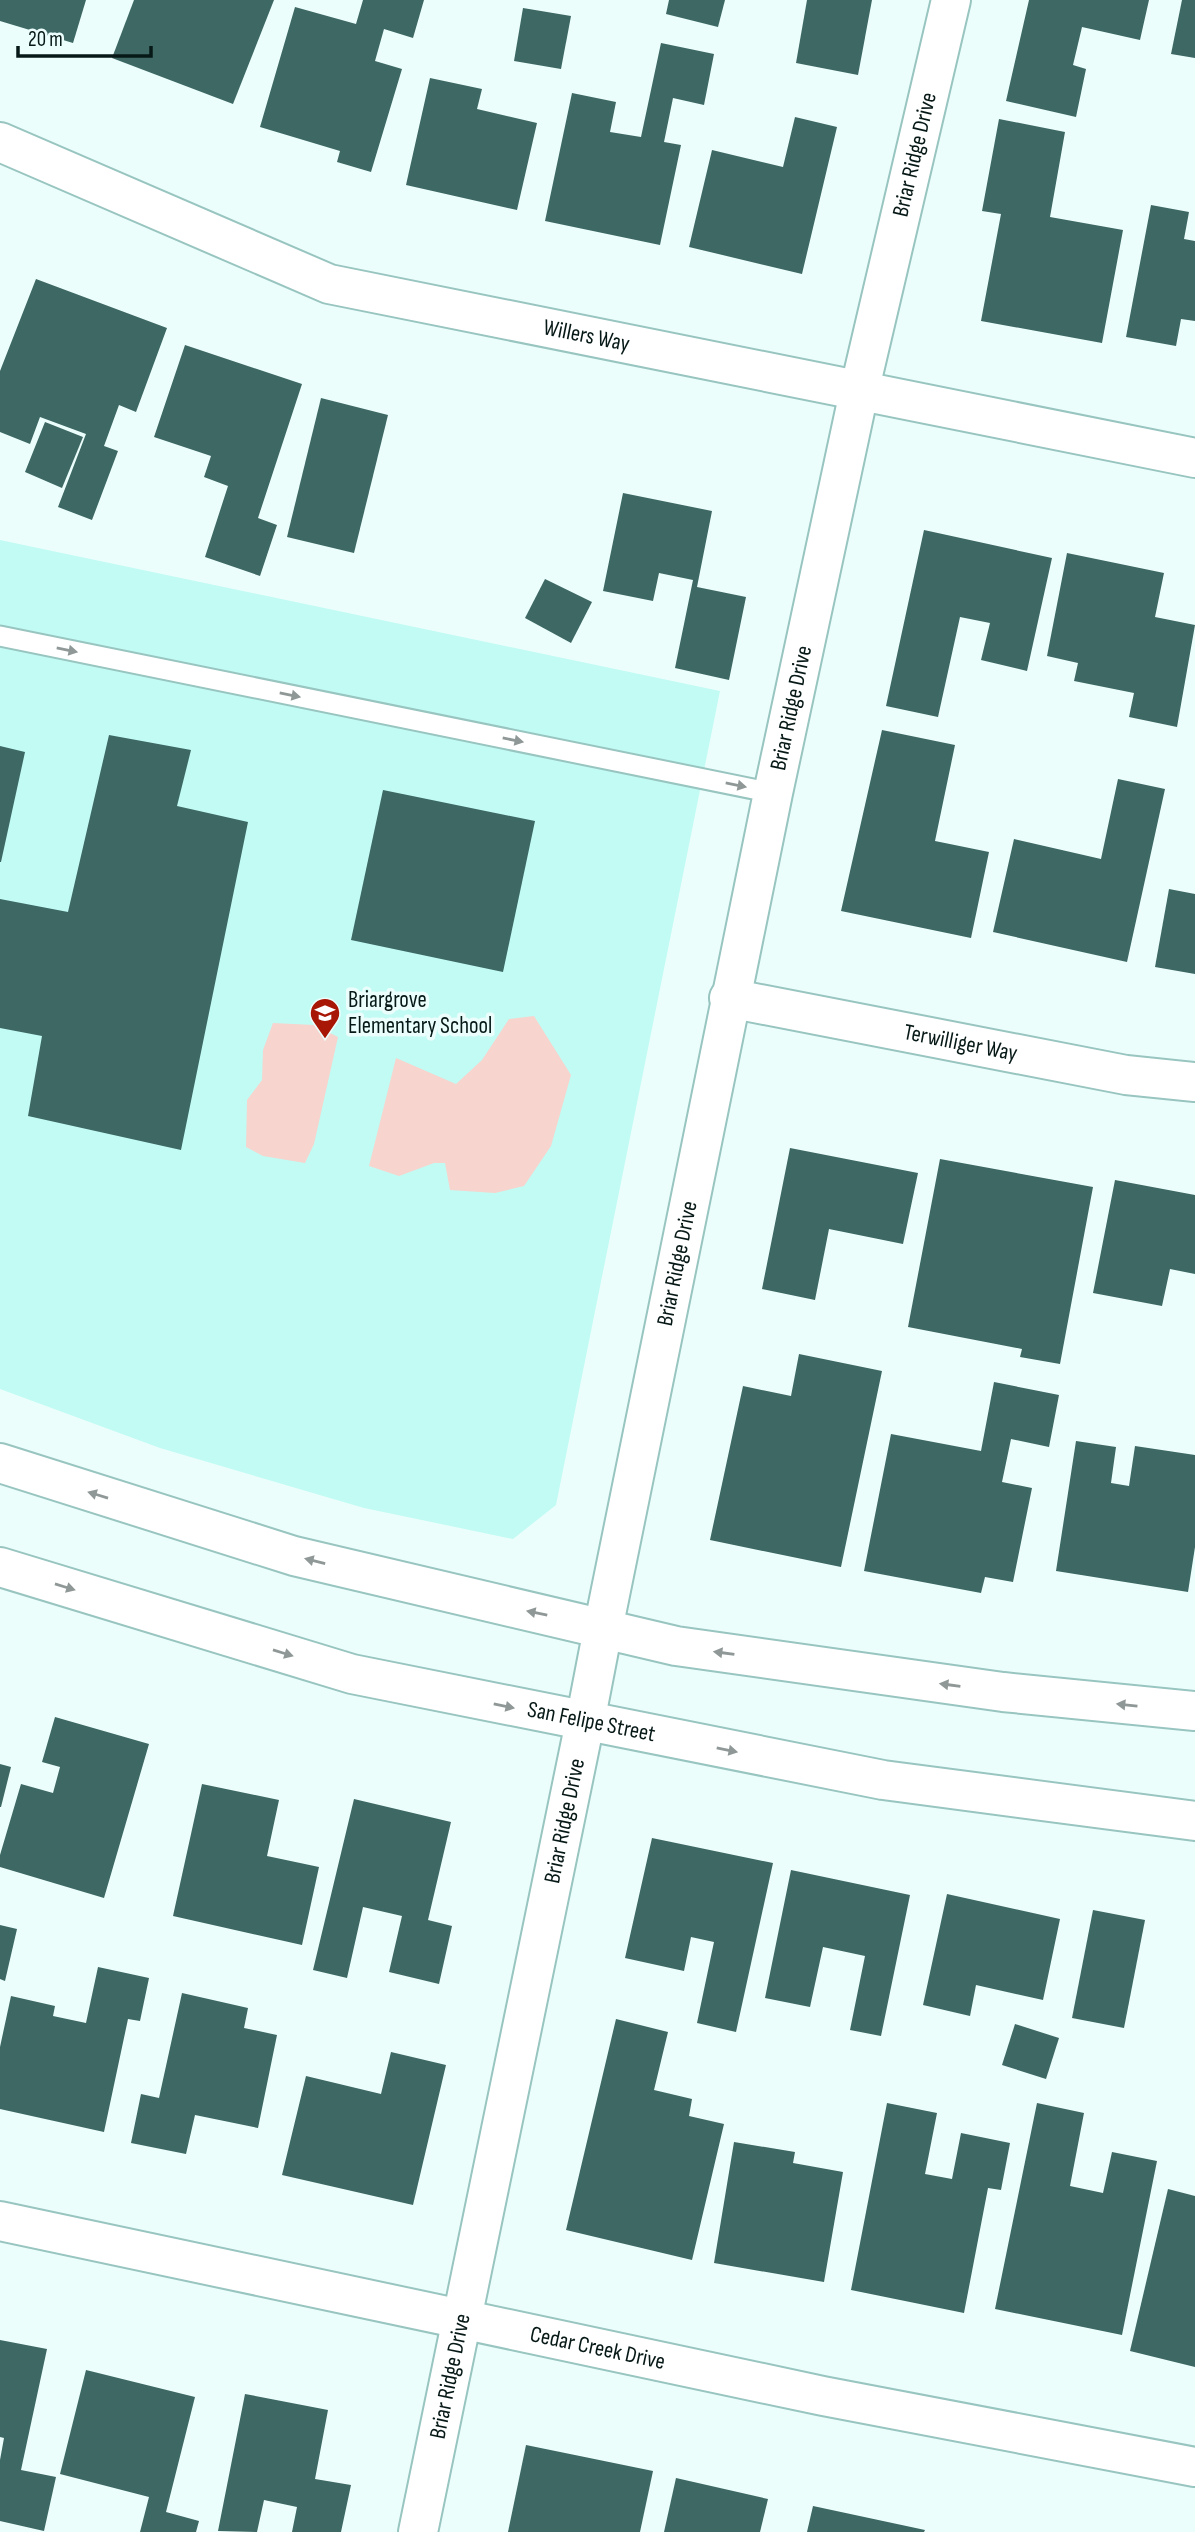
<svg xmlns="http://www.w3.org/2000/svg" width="1195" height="2532" viewBox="0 0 1195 2532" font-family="'Sofia Sans Condensed',sans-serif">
	<rect width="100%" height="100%" fill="#ecfefc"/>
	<polygon fill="#c2fbf4" points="0,540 720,691 556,1505 513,1539 364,1508 160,1448 0,1389"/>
	<g fill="#f7d4cd">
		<polygon points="534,1016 571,1075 551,1146 524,1186 495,1193 450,1190 445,1163 434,1163 399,1176 369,1166 396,1058 456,1084 482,1060 509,1019"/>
		<polygon points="273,1023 314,1025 338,1037 314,1144 305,1163 263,1156 246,1147 247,1100 262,1080 263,1050"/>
	</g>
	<g fill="#3d6864">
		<polygon points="0,0 86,0 73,43 0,21"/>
		<polygon points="134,0 274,0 233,104 112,58"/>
		<polygon points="363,0 424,0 413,38 384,29 375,61 402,69 371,172 337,162 340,151 260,127 295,7 356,24"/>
		<polygon points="669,0 725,0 718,27 666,14"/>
		<polygon points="807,0 872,0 858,75 796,63"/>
		<polygon points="1029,0 1149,0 1140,40 1082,27 1073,65 1086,69 1076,117 1006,101"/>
		<polygon points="1182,0 1195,0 1195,58 1171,54"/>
		<polygon points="523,8 571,16 561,69 514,61"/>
		<polygon points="661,43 714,54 704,105 673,98 664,142 681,145 660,245 545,221 572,93 616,102 610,132 641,137"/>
		<polygon points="430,78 482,89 477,109 537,123 517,210 406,185"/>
		<polygon points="795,117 837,127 802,274 689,247 712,150 783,167"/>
		<polygon points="999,119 1065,132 1050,217 1123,230 1102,343 981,321 1001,214 982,211"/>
		<polygon points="1151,205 1189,212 1184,239 1195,241 1195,321 1181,319 1176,346 1126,337"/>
		<polygon points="36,279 167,328 136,412 119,405 104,446 118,451 92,520 58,507 86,434 40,417 30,444 0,432 0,371"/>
		<polygon points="185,345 302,384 258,518 277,525 260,576 205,557 228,486 204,477 211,456 154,437"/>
		<polygon points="321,398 388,415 354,553 287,537"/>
		<polygon points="45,422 83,437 62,488 25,472"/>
		<polygon points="623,493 712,511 697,587 746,597 729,680 675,668 693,580 659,573 653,601 603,591"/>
		<polygon points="924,530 1052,558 1027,671 981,660 990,623 960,617 938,717 886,706"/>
		<polygon points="1067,553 1164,573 1155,617 1195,625 1177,727 1129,717 1134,693 1074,681 1078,663 1047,656"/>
		<polygon points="545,579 592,602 571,643 525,618"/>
		<polygon points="882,730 955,745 935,841 989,852 971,938 841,911"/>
		<polygon points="109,735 191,750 177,806 248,822 181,1150 28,1116 42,1036 0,1028 0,899 68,912"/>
		<polygon points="0,746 25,752 1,862 0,862"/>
		<polygon points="1118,779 1165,789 1127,962 993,932 1014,839 1101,859"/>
		<polygon points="383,790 535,821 503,972 351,940"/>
		<polygon points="1169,889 1195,894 1195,974 1155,967"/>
		<polygon points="790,1148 918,1173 903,1244 829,1229 815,1300 762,1289"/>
		<polygon points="940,1159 1093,1187 1060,1364 1020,1357 1022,1349 908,1327"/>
		<polygon points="1115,1180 1195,1195 1195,1274 1170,1269 1162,1306 1093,1293"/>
		<polygon points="799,1354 882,1371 841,1567 710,1540 743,1386 791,1396"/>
		<polygon points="994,1382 1059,1395 1049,1447 1011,1439 1002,1482 1032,1488 1013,1582 985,1577 981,1593 864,1571 891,1434 981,1451"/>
		<polygon points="1076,1441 1116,1447 1111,1483 1129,1486 1135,1446 1195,1455 1195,1547 1188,1592 1056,1571"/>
		<polygon points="55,1717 149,1744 104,1898 0,1867 0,1855 21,1784 53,1793 60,1767 42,1762"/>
		<polygon points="0,1764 11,1767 1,1807 0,1807"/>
		<polygon points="202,1784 279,1800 267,1856 319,1867 302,1945 173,1916"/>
		<polygon points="354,1799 451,1822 428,1920 452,1926 439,1984 389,1972 402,1916 363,1907 347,1978 313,1970"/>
		<polygon points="652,1838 773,1863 736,2032 697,2023 714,1942 691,1937 684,1971 625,1958"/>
		<polygon points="791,1870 910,1895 881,2036 850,2030 865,1956 823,1947 810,2007 765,1998"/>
		<polygon points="947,1894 1060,1919 1043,2000 976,1985 970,2016 923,2005"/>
		<polygon points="1093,1910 1145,1920 1124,2028 1072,2018"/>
		<polygon points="0,1925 17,1929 5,1981 0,1979"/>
		<polygon points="98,1967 149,1978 140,2021 128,2019 104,2132 0,2109 0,2047 11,1996 55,2006 53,2016 86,2023"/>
		<polygon points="182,1993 248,2008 244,2028 277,2035 258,2128 195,2115 186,2154 131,2143 141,2094 159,2098"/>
		<polygon points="616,2019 668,2032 654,2090 692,2099 689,2116 724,2124 692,2260 566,2230"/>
		<polygon points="1015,2024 1059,2038 1046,2079 1002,2065"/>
		<polygon points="391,2052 446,2065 413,2205 282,2175 306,2076 381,2094"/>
		<polygon points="887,2103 937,2113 925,2174 952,2179 961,2133 1010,2143 1001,2190 988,2188 964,2313 851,2290"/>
		<polygon points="1037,2103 1084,2113 1070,2186 1103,2193 1112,2152 1157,2161 1122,2335 995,2309"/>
		<polygon points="734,2142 795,2152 793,2163 843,2172 824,2282 714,2263"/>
		<polygon points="1168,2189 1195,2196 1195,2367 1130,2351"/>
		<polygon points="0,2340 47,2349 21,2470 56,2477 44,2531 0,2521 0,2460 4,2438 0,2437"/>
		<polygon points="86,2370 195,2397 166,2512 199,2521 196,2532 140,2532 149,2497 60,2474"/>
		<polygon points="245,2394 328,2410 315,2479 351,2485 341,2532 292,2532 297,2507 264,2500 257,2532 218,2531"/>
		<polygon points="526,2445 653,2471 640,2532 508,2532"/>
		<polygon points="676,2478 768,2499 760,2532 664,2532"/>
		<polygon points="813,2506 925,2530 924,2532 807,2532"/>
	</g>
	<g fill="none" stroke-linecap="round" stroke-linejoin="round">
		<g stroke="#98c5c0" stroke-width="23">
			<polyline id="lane" points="0,636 773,793"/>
		</g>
		<g stroke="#98c5c0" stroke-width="42">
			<g id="street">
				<path id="s1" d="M0,142L329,284L1195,458"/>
				<path id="s2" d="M729,998L1126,1075L1195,1082"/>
				<path id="s3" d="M603,1629L773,793L859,392L951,0"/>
				<path id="s4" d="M0,2221L823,2396L1195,2467"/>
				<path id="s5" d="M418,2532L585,1722"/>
			</g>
		</g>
		<g stroke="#98c5c0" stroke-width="42">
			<g id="secondary">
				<polyline points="0,1463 294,1556 676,1646 1003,1692 1195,1711"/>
				<path id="s6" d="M0,1567L352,1674L883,1780L1195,1821"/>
				<polyline points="585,1722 603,1629"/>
			</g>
		</g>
		<use href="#lane" stroke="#fff" stroke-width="19"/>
		<use href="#street" stroke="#fff" stroke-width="38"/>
		<use href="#secondary" stroke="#fff" stroke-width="38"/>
	</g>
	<defs><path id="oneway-solid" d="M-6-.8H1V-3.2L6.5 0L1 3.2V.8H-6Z" transform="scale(1.75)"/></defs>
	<g fill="#8f9897">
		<use href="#oneway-solid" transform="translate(67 650) rotate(11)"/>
		<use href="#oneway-solid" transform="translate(290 695) rotate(11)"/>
		<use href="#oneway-solid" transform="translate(513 740) rotate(11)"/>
		<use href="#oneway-solid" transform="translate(736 785) rotate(11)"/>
		<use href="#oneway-solid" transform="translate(98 1495) rotate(-163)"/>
		<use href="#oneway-solid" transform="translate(315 1561) rotate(-166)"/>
		<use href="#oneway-solid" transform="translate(65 1587) rotate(17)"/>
		<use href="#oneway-solid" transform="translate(537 1613) rotate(-168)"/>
		<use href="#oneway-solid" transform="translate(283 1653) rotate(17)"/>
		<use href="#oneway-solid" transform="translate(724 1653) rotate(-172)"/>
		<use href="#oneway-solid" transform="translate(950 1685) rotate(-172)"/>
		<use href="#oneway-solid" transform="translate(1127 1705) rotate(-174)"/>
		<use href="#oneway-solid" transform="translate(504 1706) rotate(12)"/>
		<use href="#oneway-solid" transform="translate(727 1750) rotate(11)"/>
	</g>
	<defs>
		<g id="school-pin" transform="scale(1.575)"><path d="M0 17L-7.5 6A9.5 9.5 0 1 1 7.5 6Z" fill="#a81605" stroke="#ecfefc"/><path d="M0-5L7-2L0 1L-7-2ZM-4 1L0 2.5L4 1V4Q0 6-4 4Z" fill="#fff"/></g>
	</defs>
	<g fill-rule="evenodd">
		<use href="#school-pin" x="325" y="1013"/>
	</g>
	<g text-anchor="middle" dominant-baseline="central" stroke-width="7" stroke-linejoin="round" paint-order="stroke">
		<g font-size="23" fill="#071917" stroke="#ecfefc">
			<text stroke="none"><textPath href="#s3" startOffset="1507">Briar Ridge Drive</textPath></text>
			<text stroke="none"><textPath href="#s1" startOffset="621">Willers Way</textPath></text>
			<text stroke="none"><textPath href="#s3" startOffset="940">Briar Ridge Drive</textPath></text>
			<text stroke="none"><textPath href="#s2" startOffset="236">Terwilliger Way</textPath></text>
			<text stroke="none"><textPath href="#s3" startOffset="373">Briar Ridge Drive</textPath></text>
			<text stroke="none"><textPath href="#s6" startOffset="612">San Felipe Street</textPath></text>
			<text stroke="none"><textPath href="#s5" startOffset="726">Briar Ridge Drive</textPath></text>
			<text stroke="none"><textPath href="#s4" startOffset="611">Cedar Creek Drive</textPath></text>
			<text stroke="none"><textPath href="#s5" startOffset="159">Briar Ridge Drive</textPath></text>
		</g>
		<g font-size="23" fill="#071917" stroke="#ecfefc" text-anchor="start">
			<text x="348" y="1000">Briargrove<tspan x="348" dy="26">Elementary School</tspan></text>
		</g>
	</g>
	<path d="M18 46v10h133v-10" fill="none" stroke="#071917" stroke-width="3.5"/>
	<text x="28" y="46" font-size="21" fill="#071917" stroke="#ecfefc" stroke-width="5" paint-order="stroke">20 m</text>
</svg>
